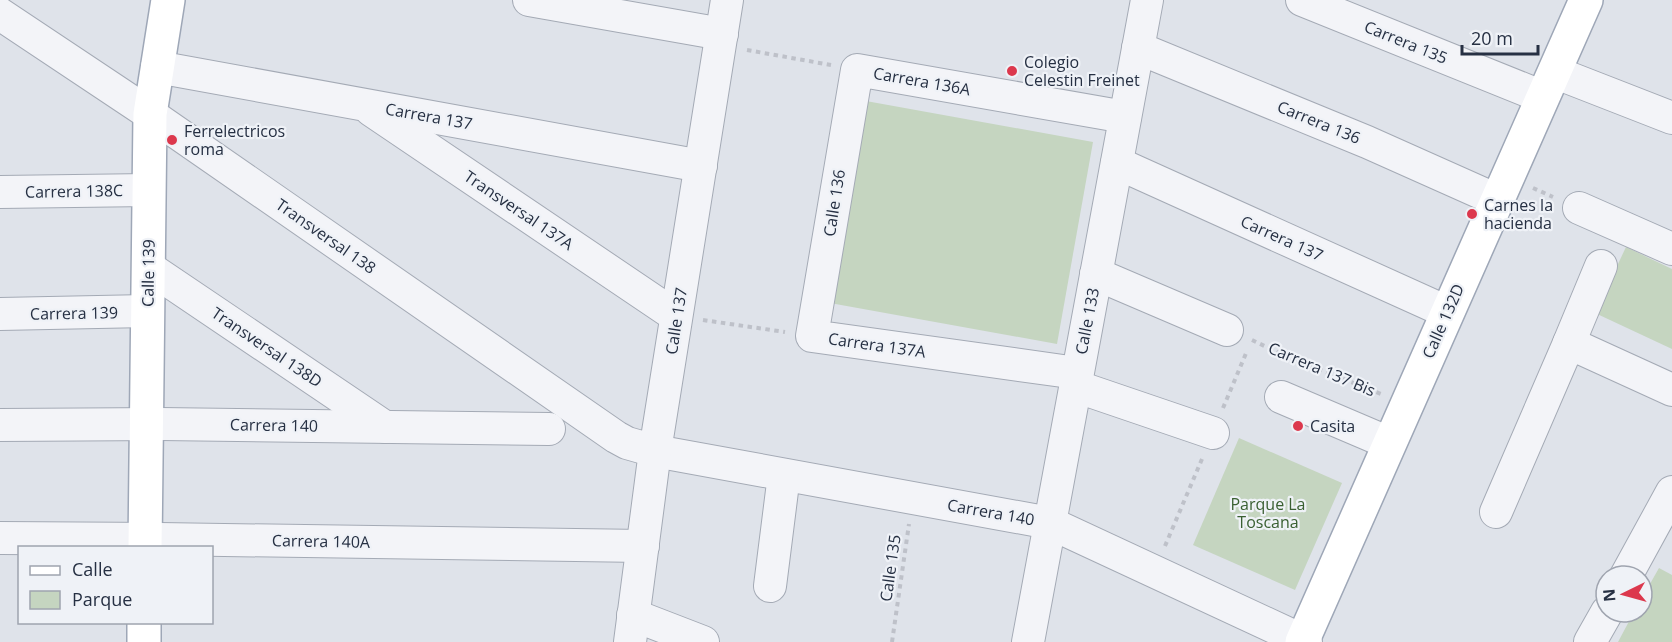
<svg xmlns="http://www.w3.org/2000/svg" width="1672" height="642" viewBox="0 0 1672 642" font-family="'Open Sans',sans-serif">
	<rect width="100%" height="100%" fill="#dfe3ea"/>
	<g fill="#c5d5c0">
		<polygon points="866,101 1093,142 1057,344 830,303"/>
		<polygon points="1626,247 1672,269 1672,349 1595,313"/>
		<polygon points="1239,438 1342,483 1295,590 1193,545"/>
		<polygon points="1659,568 1672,575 1672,642 1618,642 1634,612 1642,612 1642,598"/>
	</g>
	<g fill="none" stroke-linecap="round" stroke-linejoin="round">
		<g stroke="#a4aab5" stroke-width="34">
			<g id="minor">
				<polyline points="529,0 722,34"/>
				<polyline points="1302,0 1543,97"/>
				<polyline points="0,14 150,114 616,437 627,443 655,451 1050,523 1306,642"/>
				<polyline points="1138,48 1367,142 1497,200"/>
				<polyline points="157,67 701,166"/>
				<polyline points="1554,72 1672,118"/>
				<polyline points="371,110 676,316"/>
				<polyline points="1117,163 1447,312"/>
				<polyline points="0,192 149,190"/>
				<polyline points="1579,208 1672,249"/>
				<polyline points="148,267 385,427"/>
				<polyline points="1096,274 1227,330"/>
				<polyline points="0,314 147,311"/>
				<polyline points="1569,343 1601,266"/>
				<polyline points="1077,373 812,336 857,70 1125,117"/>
				<polyline points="1075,386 1213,433"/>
				<polyline points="1281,397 1389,443"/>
				<polyline points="0,425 161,424 549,429"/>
				<polyline points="1496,512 1569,343 1672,390"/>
				<polyline points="0,538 160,539 643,546"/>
				<polyline points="1626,576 1672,492"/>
				<polyline points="770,586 784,475"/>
				<polyline points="633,615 703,642"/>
				<polyline points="630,642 655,451 727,0"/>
				<polyline points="1028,642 1147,0"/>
				<polyline points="1590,642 1607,612"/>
			</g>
		</g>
		<g stroke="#9ea7b7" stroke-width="36">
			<g id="major">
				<polyline points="145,548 150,114 168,0"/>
				<polyline points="144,642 144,622"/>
				<polyline points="1302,642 1586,0"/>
			</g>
		</g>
		<g stroke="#bec1c9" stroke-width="4" stroke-dasharray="4.5 4.5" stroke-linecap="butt">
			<polyline points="747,50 831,65"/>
			<polyline points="1533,188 1553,197"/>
			<polyline points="703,320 785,332"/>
			<polyline points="1252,340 1281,354 1381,394"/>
			<polyline points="1223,408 1247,351"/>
			<polyline points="1165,546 1202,459"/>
			<polyline points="892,642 909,524"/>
		</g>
		<use href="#minor" stroke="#f3f4f8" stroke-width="32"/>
		<use href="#major" stroke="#fff" stroke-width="33"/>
	</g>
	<g fill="#dc384d" stroke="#eff2f7" stroke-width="2">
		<circle cx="1012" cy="71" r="6"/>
		<circle cx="172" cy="140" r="6"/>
		<circle cx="1472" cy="214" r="6"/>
		<circle cx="1298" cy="426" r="6"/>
	</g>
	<g text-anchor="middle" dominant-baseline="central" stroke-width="4.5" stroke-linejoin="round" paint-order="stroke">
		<g font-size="16" fill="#263043" stroke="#eff2f7">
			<text transform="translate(1406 42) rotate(22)">Carrera 135</text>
			<text transform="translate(922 81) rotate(10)">Carrera 136A</text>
			<text transform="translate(429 116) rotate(10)">Carrera 137</text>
			<text transform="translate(1319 122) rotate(22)">Carrera 136</text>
			<text transform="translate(74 191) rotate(-1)">Carrera 138C</text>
			<text transform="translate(834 203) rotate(-81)">Calle 136</text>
			<text transform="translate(519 210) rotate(34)">Transversal 137A</text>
			<text transform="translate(326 236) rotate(35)">Transversal 138</text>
			<text transform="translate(1282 238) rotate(24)">Carrera 137</text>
			<text transform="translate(148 273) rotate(-89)">Calle 139</text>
			<text transform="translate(74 313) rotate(-1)">Carrera 139</text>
			<text transform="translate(676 321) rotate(-81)">Calle 137</text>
			<text transform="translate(1087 321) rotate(-79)">Calle 133</text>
			<text transform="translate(1443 321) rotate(-66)">Calle 132D</text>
			<text transform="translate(877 345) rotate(8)">Carrera 137A</text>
			<text transform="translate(267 347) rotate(34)">Transversal 138D</text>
			<text transform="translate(1322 369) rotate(23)">Carrera 137 Bis</text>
			<text transform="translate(274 425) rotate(1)">Carrera 140</text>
			<text transform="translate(991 512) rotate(10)">Carrera 140</text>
			<text transform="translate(321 541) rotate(1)">Carrera 140A</text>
			<text transform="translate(890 568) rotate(-82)">Calle 135</text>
		</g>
		<g font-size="16" fill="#263043" stroke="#eff2f7" text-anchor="start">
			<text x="1024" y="62">Colegio<tspan x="1024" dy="18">Celestin Freinet</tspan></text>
			<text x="184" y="131">Ferrelectricos<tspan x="184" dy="18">roma</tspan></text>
			<text x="1484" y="205">Carnes la<tspan x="1484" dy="18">hacienda</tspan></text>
			<text x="1310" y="426">Casita</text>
		</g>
		<g font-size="16" fill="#3a6032" stroke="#eff2f7">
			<text x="1268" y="504">Parque La<tspan x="1268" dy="18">Toscana</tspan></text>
		</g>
	</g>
	<rect x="18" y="546" width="195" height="78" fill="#eff2f7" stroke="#9fa4af" stroke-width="1.5"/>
	<rect x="30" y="566" width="30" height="9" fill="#ffffff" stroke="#9fa4af" stroke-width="1.5"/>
	<text x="72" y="576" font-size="18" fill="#263043">Calle</text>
	<rect x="30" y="591" width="30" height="18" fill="#c5d5c0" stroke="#9fa4af" stroke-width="1.5"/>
	<text x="72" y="606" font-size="18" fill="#263043">Parque</text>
	<g transform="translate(1624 594) rotate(265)"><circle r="28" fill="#eff2f7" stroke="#9fa4af" stroke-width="1.5"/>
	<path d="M0-4.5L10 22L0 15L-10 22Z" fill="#dc384d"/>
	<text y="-9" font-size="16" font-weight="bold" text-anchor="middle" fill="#263043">N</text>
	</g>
	<path d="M1462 45v9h76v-9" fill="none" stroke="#263043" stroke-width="3"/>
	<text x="1471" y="45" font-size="18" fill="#263043" stroke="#eff2f7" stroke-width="4.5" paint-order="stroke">20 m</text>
</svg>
